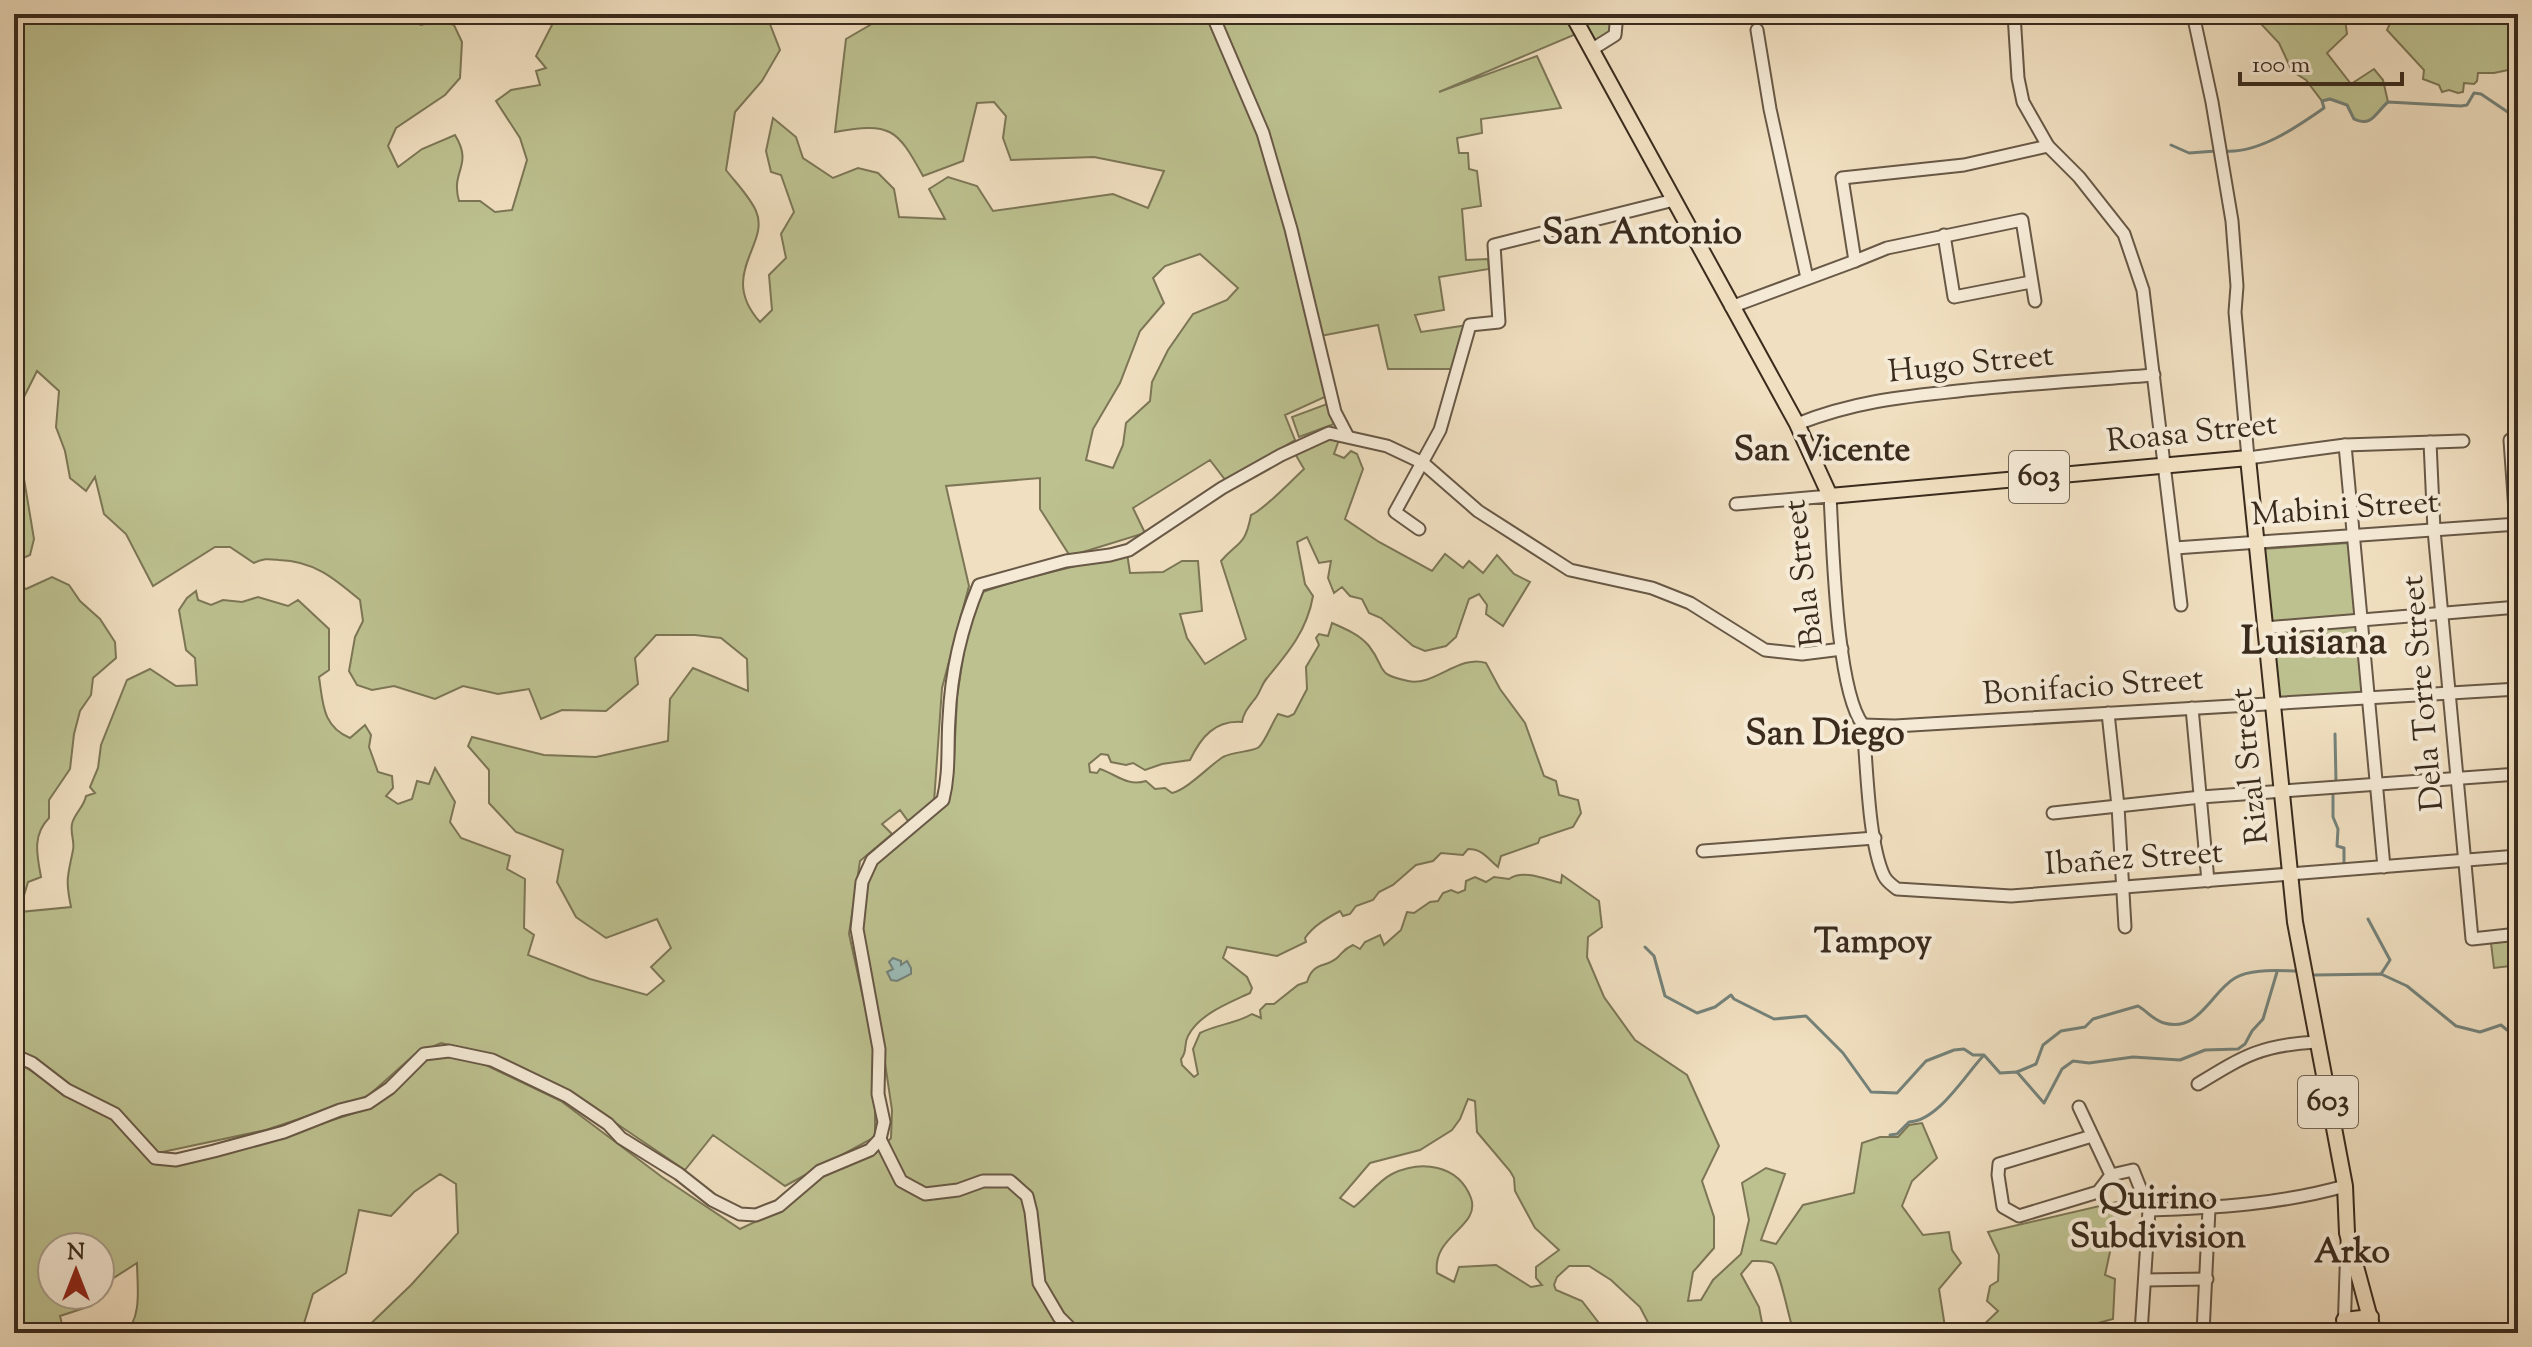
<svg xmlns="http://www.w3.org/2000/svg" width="2532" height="1347" viewBox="0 0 2532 1347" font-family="'Sorts Mill Goudy',serif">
	<rect width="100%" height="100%" fill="#f0dfc0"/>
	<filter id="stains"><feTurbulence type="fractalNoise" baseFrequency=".0025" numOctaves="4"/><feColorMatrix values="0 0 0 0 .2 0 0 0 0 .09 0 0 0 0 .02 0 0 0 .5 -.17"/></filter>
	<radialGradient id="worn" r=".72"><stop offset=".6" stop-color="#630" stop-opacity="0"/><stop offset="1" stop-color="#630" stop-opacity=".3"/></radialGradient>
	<g fill="#bdc190" stroke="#7c7656" stroke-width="2" fill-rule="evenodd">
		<path d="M14,14H399L421,25L440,20L454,25L462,42L460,78L445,95L396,128L388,146L398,167L422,149L455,135C474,166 450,170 459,201H480L495,212L512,210L527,160L520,138L496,101L511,90L540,85L536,71L546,68L536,56L553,23L547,14H766L780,50L762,81L735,112L726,170C736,183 750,197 756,211C771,244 717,274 760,322L772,310L769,275L786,258L781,234L794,212L781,175L771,172L766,151L773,118L796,137L803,158L833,178L858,168L878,173L894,189L899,217L945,219L929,189L948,177L977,186L993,211L1113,194L1148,208L1164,171L1094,157L1011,160L1003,138L1006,116L994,102L977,103L963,161L923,176C897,128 890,122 835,132L846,39L870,25L861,14H1564L1576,34L1439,92L1537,56L1561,108L1481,119L1482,133L1457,138L1459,153H1468L1469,169L1477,171L1481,206L1462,209L1466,260L1488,259L1489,269L1439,277L1444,310L1415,315L1421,332L1468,325L1455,369H1388L1378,325L1315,337L1327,396L1285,415L1295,440L1226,481L1210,460L1133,508L1145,533L1070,556L1040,509V478L946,486L969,586L942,688L934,802L908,821L900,810L882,824L892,834L860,861L849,934L875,1052V1137L785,1186L713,1135L685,1170L561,1086L493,1055L441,1043L415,1054L368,1096L266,1130L158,1153L116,1108L67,1084L14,1049V581L26,589L52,577L69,585L80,601L100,619L115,642L116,658L93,678L91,695L80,711L74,734L70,769L49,800V818C32,835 37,855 41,877L28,882L19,912L71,907C65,878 68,876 73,850C75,842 70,833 72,824C74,814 84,807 86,796L95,793L90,787L98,768L101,745L127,680L150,669L176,686L197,685L195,658L186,650L179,610L187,598L196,591L198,600L211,605L223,600L242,602L258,597L288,606L298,600L329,629V670L319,677C323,703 322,726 350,738L365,725L371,735L369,747L378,772L392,776L393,788L386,796L398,804L412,799L417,781L429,784L435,768L455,802L450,822L461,838L510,856L507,869L525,879L524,928L534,935L528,955L590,979L647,995L664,981L651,967L671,948L657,919L606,938L576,917L557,882L563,850L516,832L489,803V770L468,746L472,737L544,755L596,757L668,741L670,699L693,668L748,691L747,659L721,638L695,635H656L635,658L638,684L606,711L562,710L541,719L529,689L498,694L463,686L435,699L394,686L372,690L357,685L349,671L355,637L363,621L360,600C334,578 314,561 279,560C269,559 263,558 254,563L230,547H215L153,586L126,534L104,514L95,477L86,491L70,478L65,451L56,427L59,391L37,371L23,399L14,403ZM1200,254L1238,288L1227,300L1193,314L1168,350L1152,382L1150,401L1126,423L1123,445L1113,468L1086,460L1093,429L1120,383L1140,331L1164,303L1153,278L1165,266Z"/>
		<polygon points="1578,14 1614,14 1613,32 1594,43"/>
		<path d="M2262,14H2347L2345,19L2347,34L2327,53L2351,84L2374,69L2383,80L2388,102C2376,112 2372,128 2354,119L2347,105L2330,99L2322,101L2306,80L2292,71L2279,43L2261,24Z"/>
		<polygon points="2394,14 2518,14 2518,68 2494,73 2478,73 2477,81 2474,84 2464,83 2463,92 2458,93 2449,90 2442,92 2439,85 2423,79 2424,70 2387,30"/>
		<polygon points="1327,404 1334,424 1299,437 1292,417"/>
		<path d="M1328,436L1340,437L1334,454L1344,458L1351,451L1357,454L1363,469L1345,519L1379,542L1432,571L1445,554L1463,568L1469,561L1483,573L1497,555L1514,574L1530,582L1503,626L1486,614L1487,605L1479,594L1469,599L1456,637L1446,646L1425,651L1413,646L1381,618L1369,613L1362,599L1350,596L1342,587L1334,593L1328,578L1331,561L1319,563L1307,537L1297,542L1305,584L1313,596C1307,631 1287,654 1267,678C1261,685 1260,694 1254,700C1248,708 1244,712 1242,722C1215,720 1201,737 1190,760L1162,764L1145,770L1133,763L1126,765L1111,762L1108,755L1101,754L1089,764L1090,772L1097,773L1100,769C1116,774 1127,787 1146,781L1155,789L1165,788L1172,793C1187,790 1210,765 1223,757C1235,751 1253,752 1259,747C1265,742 1272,723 1278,714L1288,717L1294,714L1307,689L1306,667L1319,645L1316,638L1319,634L1328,636L1332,623C1346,629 1360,635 1369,646C1387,669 1374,674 1408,681C1434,687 1459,654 1486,663L1500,689L1525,723L1544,776L1556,781L1559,795L1578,800L1581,813L1573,827L1540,838L1538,843L1501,856L1498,867C1487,858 1483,849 1468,849L1463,855L1441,853L1433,861L1416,865L1393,885L1379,892L1373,900L1356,906L1350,914L1343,916L1340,911C1327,918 1313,926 1305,938L1306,942L1277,956L1227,947L1223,958L1247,977L1252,988L1250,993C1229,1003 1199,1014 1188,1036C1183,1045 1188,1051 1181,1059L1182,1065L1194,1077L1198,1074L1193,1049L1200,1033C1218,1024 1235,1024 1252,1014L1261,1018L1260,1010L1266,1004H1274L1298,985L1307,982C1314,960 1326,969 1338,957C1344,951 1344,949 1353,945L1360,949L1365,942L1380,935L1384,945L1401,930L1407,912L1414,913L1430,902L1438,901L1443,893L1451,890L1458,893L1465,890L1466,881L1475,877L1486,882L1494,877L1509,879C1523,869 1545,879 1561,883L1562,875L1599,901L1602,927L1588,937L1587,957L1604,997L1635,1040L1687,1075L1719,1146L1702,1181L1714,1217V1248L1693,1272L1688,1301L1701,1300L1713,1280L1741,1254L1749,1220L1742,1183L1766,1168L1785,1174L1761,1240L1776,1244L1803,1205L1854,1193L1862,1143L1880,1137H1898L1909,1125L1922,1123L1937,1158L1912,1181L1902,1206L1923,1235L1949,1232L1952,1250L1961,1263L1939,1289L1945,1327L1943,1333H1787L1792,1326C1788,1314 1779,1267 1772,1263C1766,1260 1758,1261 1752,1261L1741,1274L1759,1307L1764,1333H1718L1716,1328L1695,1329L1692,1333L1653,1332L1640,1307L1611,1280L1589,1266H1569L1557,1277L1554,1285L1556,1290L1582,1301L1605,1331L1602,1333H361L411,1285L458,1233L456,1184L440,1174L414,1192L391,1216L359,1210L346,1273L313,1294L302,1330L298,1333H124C143,1320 137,1283 137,1263L109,1281L100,1294V1247H52V1295H99L91,1306L60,1316L64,1333H14V1061L112,1117L153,1161L172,1165L229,1153L367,1109L419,1064L432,1057L452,1055L488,1066L561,1101L662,1177L740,1229L784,1208L821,1178L847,1163L879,1151L891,1138L892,1110L885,1063L866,959L861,917L864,890L877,860L947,800L954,762L957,697L965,644L980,593C1028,575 1078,567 1127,553L1130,573L1163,572L1182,561H1198L1202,611L1180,614L1187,638L1205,664L1246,639L1221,561C1238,541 1245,547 1251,515C1264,510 1291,481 1304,469L1294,452ZM1468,1099L1475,1101L1477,1132L1510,1171L1514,1178L1515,1191L1535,1228L1559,1250L1536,1267V1278L1542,1285L1531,1287L1496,1265L1459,1267L1454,1282L1437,1273C1432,1235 1481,1227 1471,1198C1458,1164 1421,1160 1392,1174C1378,1181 1366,1198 1354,1207L1340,1198L1370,1163L1420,1150L1452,1130L1460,1119Z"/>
		<polygon points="14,440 23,473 34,539 30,555 14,562"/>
		<polygon points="2348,543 2366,693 2278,698 2262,549"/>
		<polygon points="2518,940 2518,965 2494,968 2491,943"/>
		<polygon points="2121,1201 2105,1275 2115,1279 2113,1319 2098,1323 2099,1333 1975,1333 1998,1311 1987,1301 1990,1286 1998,1281 1999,1255 1988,1232"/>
	</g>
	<polygon fill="#9bbcb8" stroke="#74827a" stroke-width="2" points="893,958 901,961 901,965 907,961 911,968 911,974 897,981 891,980 887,972 893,969 889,962"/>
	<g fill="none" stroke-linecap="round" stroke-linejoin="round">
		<g stroke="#74827a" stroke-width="3">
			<polyline points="2518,132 2518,133"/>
			<polyline points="2171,145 2189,153 2216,151"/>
			<path d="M2224,151C2258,154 2297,127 2324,108L2322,101L2330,99L2347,105L2354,119C2372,128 2376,112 2388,102L2461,106L2467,105L2474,93L2481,94L2518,119"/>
			<polyline points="2335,734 2336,782"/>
			<polyline points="2333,795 2333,817 2338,829 2337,846 2344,848 2344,865"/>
			<polyline points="2368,919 2390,960 2381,974"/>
			<polyline points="1645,947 1654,956 1665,996 1697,1013 1715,1007 1731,995 1734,999 1774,1019 1806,1016 1843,1053 1871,1092 1897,1093 1926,1061 1954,1050 1964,1049 1973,1055 1983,1055"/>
			<polyline points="2315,975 2381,974 2407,986 2456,1026 2480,1032 2501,1025 2507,1030 2518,1030"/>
			<path d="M2017,1072L2036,1064L2043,1045L2061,1031L2085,1027L2093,1019L2138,1006C2147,1011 2153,1020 2164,1023C2199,1033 2211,992 2235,978C2251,968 2280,971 2298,971"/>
			<path d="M1890,1135L1897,1134L1909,1122C1938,1121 1965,1075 1984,1055L2000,1073L2017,1072L2044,1103L2062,1069L2073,1061L2089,1063L2133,1057L2180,1060L2205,1050L2238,1049L2245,1044L2252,1031L2263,1019L2277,972"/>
		</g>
		<g stroke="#685846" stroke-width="15">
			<g id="minor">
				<polyline points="1212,14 1263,133 1291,229 1335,412 1347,435"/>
				<polyline points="2014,14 2018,78 2023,102 2048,146 2079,177 2124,234 2143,290 2181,605"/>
				<polyline points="2193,14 2212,102 2232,221 2237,286 2235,312 2248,458 2345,445 2463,441"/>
				<polyline points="1757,30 1770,109 1807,278"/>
				<polyline points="1591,50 1615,35 1617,14"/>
				<polyline points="1944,235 1954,297 2031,282"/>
				<polyline points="1855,261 1887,248 2022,220 2035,301"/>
				<polyline points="1731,307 1855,261 1842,178 1964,165 2048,146"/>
				<path d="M1797,424C1853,402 1899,397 1958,391C2023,384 2089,380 2154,375"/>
				<polyline points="2518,439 2510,440 2518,553"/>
				<polyline points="2430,442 2434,530 2472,939 2518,934"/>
				<polyline points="2345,445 2384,867"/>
				<path d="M1736,504L1830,496C1833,546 1836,690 1863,725C1867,765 1868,842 1884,876C1887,882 1892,885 1897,889L2011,896L2518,856"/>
				<polyline points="1419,529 1395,512 1440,430 1470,325 1499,322 1494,245 1674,200"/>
				<polyline points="2175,548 2518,524"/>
				<polyline points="2265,628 2518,607"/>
				<polyline points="2192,708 2208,881"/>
				<polyline points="2108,713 2118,806 2125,927"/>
				<polyline points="1863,725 1895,726 2518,689"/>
				<polyline points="2053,813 2201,797 2518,774"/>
				<polyline points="1703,851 1875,838"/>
				<path d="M14,1055L32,1063L67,1090L115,1114L155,1158L176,1160L214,1151L284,1132L340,1110L368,1103L390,1088L424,1054L449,1051L492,1060L567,1096L608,1124L621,1138L679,1174L712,1200L740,1214L756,1215L779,1206L820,1171L870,1150L880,1139L884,1122L878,1094L879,1049L857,929L862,882L872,860L943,800C950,772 947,746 949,719C951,673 961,628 979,585L1066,561L1110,555L1129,550L1222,488L1281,455L1329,433L1387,446L1423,463L1478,511L1570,570L1652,588L1690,603L1765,650L1802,654L1842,649"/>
				<path d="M2198,1084C2244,1056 2261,1045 2316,1042"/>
				<polyline points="2079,1107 2111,1175 2098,1192 2019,1216 2003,1207 1998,1175 1999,1164 2092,1136"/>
				<polyline points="880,1139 901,1181 925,1194 958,1190 983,1181 1010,1181 1027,1196 1031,1212 1039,1283 1059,1317 1075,1333"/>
				<polyline points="2111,1175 2133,1170 2149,1210 2141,1333"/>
				<path d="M2149,1210C2215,1208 2281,1204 2345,1186"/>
				<polyline points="2145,1280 2207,1279"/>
				<polyline points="2203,1333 2209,1209"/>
				<polyline points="2344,1333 2347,1242"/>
			</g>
		</g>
		<g stroke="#3a2b1d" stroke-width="18">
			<g id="major">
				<polyline points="1572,14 1797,424 1830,496 2248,458 2295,922 2345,1186 2347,1233 2374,1333"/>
				<polyline points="2344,1320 2371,1317"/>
			</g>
		</g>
		<use href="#minor" stroke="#f5ead6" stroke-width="11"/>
		<use href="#major" stroke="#f0dfc0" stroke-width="14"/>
	</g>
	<g text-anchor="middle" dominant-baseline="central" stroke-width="8" stroke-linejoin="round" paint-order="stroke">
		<g fill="#f5ead6" stroke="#726454" stroke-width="2">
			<rect x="2009" y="451" width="60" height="52" rx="6"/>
			<rect x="2298" y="1076" width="60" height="52" rx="6"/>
		</g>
		<g font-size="30" font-weight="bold" fill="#3a2b1d">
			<text x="2039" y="477">603</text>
			<text x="2328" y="1102">603</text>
		</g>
		<g font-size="32" fill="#3a2b1d" stroke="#f5ead6">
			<text transform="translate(1971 365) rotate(-6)">Hugo Street</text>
			<text transform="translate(2192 434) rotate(-6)">Roasa Street</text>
			<text transform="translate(2345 510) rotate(-4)">Mabini Street</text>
			<text transform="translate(1805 573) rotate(-97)">Bala Street</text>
			<text transform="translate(2093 688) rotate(-4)">Bonifacio Street</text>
			<text transform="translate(2424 693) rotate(-95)">Dela Torre Street</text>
			<text transform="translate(2251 766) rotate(-96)">Rizal Street</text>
			<text transform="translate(2134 860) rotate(-4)">Ibañez Street</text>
		</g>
		<g font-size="34" font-weight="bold" fill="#3a2b1d" stroke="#f5ead6">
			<text x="1822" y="451">San Vicente</text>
			<text x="1873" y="943">Tampoy</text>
			<text x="2158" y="1199">Quirino<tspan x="2158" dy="39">Subdivision</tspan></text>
			<text x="2352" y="1253">Arko</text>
		</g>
		<g font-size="36" font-weight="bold" fill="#3a2b1d" stroke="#f5ead6">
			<text x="1642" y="234">San Antonio</text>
			<text x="1825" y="735">San Diego</text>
		</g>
		<g font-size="40" font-weight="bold" fill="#3a2b1d" stroke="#f5ead6">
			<text x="2314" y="643">Luisiana</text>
		</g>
	</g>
	<rect width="2532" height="1347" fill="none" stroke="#f0dfc0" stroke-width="48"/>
	<rect x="16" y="16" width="2500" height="1315" fill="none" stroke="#3a2b1d" stroke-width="4"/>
	<rect x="24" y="24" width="2484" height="1299" fill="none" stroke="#3a2b1d" stroke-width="2"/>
	<g transform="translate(76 1271)"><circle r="38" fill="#f5ead6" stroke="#aa9e8c" stroke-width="2"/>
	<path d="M0-6L14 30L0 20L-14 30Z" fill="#8f2418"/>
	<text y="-12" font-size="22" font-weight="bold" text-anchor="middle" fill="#3a2b1d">N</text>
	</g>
	<path d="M2240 72v12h162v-12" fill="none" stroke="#3a2b1d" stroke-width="4"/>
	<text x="2252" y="72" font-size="24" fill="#3a2b1d" stroke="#f5ead6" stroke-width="6" paint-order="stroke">100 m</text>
	<rect width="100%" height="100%" filter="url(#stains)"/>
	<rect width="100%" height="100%" fill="url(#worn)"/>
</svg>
